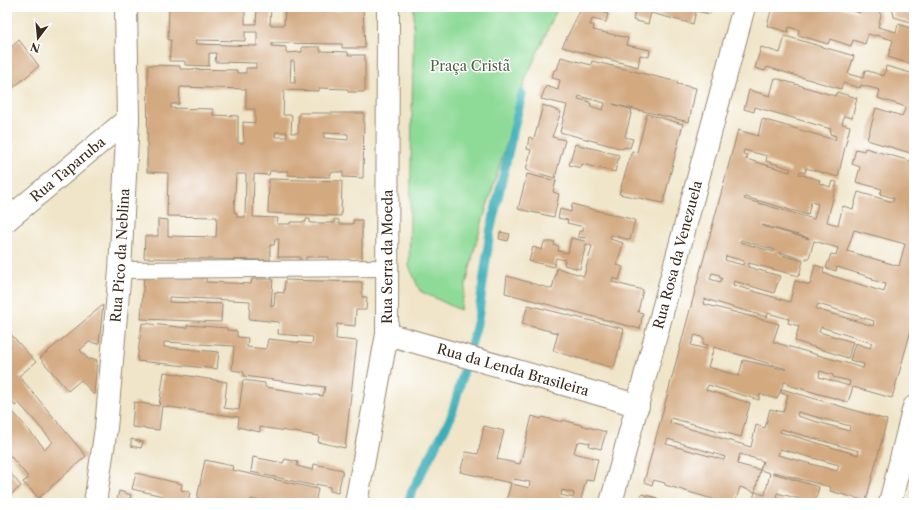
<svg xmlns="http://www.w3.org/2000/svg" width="921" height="510" viewBox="0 0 921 510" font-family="'Libre Caslon Text',serif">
	<rect width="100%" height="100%" fill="#fff"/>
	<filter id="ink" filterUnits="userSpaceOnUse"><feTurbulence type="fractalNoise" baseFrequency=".025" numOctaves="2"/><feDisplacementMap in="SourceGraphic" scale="8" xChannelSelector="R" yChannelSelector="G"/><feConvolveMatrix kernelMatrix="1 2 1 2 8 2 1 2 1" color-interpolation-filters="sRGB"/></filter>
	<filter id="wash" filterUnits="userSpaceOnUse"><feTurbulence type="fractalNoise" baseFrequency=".012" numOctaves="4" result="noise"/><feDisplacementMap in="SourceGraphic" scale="16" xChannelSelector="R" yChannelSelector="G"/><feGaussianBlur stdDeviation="0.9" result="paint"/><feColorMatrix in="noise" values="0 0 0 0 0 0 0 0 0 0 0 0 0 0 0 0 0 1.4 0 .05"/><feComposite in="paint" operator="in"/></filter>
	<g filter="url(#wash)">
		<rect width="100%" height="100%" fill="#f0e5c9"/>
		<polygon fill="#8eda97" stroke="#64825a" points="414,7 558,7 526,78 476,243 460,310 420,291 409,266"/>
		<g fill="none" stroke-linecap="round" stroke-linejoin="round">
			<polyline stroke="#3daeb7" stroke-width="9" points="408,503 411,493 451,417 478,320 490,232 522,94"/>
		</g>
		<g id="blocks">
			<g fill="#d3a980" fill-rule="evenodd">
				<path d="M169,7L245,8V24H256L257,7H271L270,25H284L285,11H295V9L341,11V7H363L365,48H342V44L272,43V46L286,47V53L302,52V47H320V51L348,52V55H365V92H348V89L319,88V91L284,90L283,115H292L291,133H298L299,113H364L363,178L343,177V172H331L330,177L288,175V171H270L269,175L254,174L253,217L278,218L277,224H290V222H306V219H310V223H334V219L339,220V224H353V220H362V262L329,261V257H306V261H300V257H278L279,239H275L274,245H270V260L144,258L145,236H158V219L168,220V236L216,237L217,217L167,216L168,173L147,172L148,65L180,66V69L237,70V73H246V68H256V63L215,62L216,53H209V66L185,65V61H169L171,40H168ZM245,32H257V46L196,44L195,40L245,41ZM291,61H294L295,83H290ZM180,87L246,89V109H255V123L243,122L244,143H238V116L213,115V109L171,108V104H179ZM276,132H287V137H275ZM324,133L348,134V140L324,138ZM236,174H246L245,217H237V213L234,212Z"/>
				<polygon points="582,7 608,14 606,22 592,19 590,25 594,25 593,30 628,38 626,45 650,50 649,57 640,55 638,67 562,47"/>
				<polygon points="636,7 712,7 710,14 696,11 693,24 651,13 648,24 633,20"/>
				<polygon points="772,7 839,7 860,13 856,10 857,7 884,7 878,10 881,15 878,27 896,32 898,24 911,28 912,24 914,24 914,65 888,57 893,40 876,35 875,36 868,34 865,44 853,40 851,46 830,39 828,44 798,35 799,30 789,27 788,32 767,26"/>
				<polygon points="892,7 914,7 914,23 894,17"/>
				<polygon points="785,36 854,56 848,74 863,78 865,70 884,76 886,66 914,74 914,154 867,140 876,108 902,116 906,107 878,98 880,90 861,85 860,88 843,83 841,89 767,67 765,71 755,68 761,47 780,53"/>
				<polygon points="19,40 39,66 7,93 7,51"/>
				<path d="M561,57L591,65L592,61L678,82L677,84L696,88L689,122L613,104L632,110L625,137L633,139L630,148L624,147L623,149L560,132L567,105L541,99L546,86L558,90L560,80L552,78L554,70H557ZM579,96L605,103L603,110L590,106L591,104L588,101L578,99Z"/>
				<path d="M775,78L835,96L837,92L857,98L852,118L844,116L842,124L850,126L838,177L806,168L805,173L800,171L799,174L820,180L819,183L830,187L832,181L837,182L827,222L838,225L843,206L853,209L858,192L893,202L894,198L880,194L882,189L856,182L860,167L852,164L856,149L864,151L865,148L914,162V320L892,398L853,387L848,402L788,385L789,383L784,382L777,399L760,394L759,400L708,385L706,390L750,403L741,437L671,418L670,423L751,447L756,425L765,428L770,409L783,412L788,395L781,393L782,389L887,420L866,501L830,491L831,487L773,472L772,473L819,487L815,503L777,493L776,498L790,503H752L755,492L765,495L770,473L760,470L763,461L740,454L737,464L760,470L755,492L740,487L735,503H726L665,485V483L654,480L652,485L644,482L738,130L758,136L762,119L835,140L836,136L830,134L831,129L755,107L754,112L744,109L749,90L770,96ZM744,150L767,156L766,161L791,169L790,172L746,159L748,155L743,154ZM745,197L808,215L811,202L818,204L814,219L744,199ZM763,225L809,238V239L762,226ZM854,230L905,244L899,266L847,251ZM741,240L775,250L774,252L740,242ZM814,241L838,248L836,255L831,254L826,268L836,271L837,267L873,278L872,280L886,284L884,292L823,273L824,268L815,265L810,285L795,281L790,302L733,285L734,281L774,293L780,276L748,267L749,263L799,276L803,261L779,254V252L806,260V258H809ZM726,256L744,261L743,265L725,260ZM712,273L720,275L719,277L722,278L720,282L710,279ZM705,299L767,317L768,313L789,319L788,323L799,326L795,341L848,358L853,342L819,332L821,327L872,343L870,348L855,343L850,360L864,364L863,368L773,342L779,324L704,304ZM818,304L874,321L873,326L816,309ZM695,335L704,338L703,344L708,345L706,349L691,345ZM714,347L787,369V370L743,360L739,376L708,367ZM820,371L833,375V377L850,381L849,386L819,377ZM798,412L850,426L849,431L797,416ZM781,429L859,451L858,455L780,432ZM668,439L725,457L724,460L666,444ZM780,449L839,465L837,471L778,455Z"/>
				<polygon points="543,105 561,112 552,137 565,140 555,178 526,170 531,150 527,149 529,137 534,139"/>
				<polygon points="647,114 683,124 663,203 619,194 632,151 637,152"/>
				<polygon points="575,144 619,155 615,172 582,164 581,168 569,165"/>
				<polygon points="527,174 556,181 553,192 559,194 554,217 518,209"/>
				<polygon points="269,179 342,181 341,216 268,213"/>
				<polygon points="572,204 635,220 630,240 611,235 610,239 623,243 617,265 623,267 619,280 613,278 612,282 643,290 638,312 643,313 640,329 505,293 507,276 552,289 557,268 584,276 592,246 586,244 580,269 564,265 565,260 556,258 554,267 529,261 533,247 542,250 544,242 555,242 554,245 559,246 558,251 568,253 571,238 585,241 586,238 578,237 579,231 582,232 584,227 567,223 568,220 558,218 560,209 571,212"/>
				<polygon points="500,232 510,234 508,241 499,239"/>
				<polygon points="144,277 206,278 206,282 251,284 252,279 273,279 271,306 274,306 275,292 284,293 285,280 362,282 362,297 367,297 366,310 356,310 355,326 337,324 336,339 357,341 345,448 318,442 319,436 260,427 260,432 238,427 239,417 162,406 159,430 132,427 134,402 159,406 164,372 227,382 224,408 239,410 243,380 265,383 265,387 323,396 325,387 244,376 244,372 232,370 234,346 164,342 164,347 219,352 217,369 137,361 142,323 187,328 187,325 227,328 227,330 237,331 237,337 248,338 247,347 266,349 268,339 312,344 313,337 278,334 279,322 249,319 250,301 169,297 169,302 222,304 221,322 141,319"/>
				<polygon points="103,305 99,344 89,342 80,350 88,359 97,360 94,395 81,380 68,391 40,358"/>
				<polygon points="528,305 624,329 614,368 553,351 558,333 522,324"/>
				<polygon points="7,330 36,362 19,376 86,456 39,498 23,482 29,478 7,452 7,405 45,449 53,442 19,403 15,406 7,396 7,350 11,347 7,342"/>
				<path d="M532,416L541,419L542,417L562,422L563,420L606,432L601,449L589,446L590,443L580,441L579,443L577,442L574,453L598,459L593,481L586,480L580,503H517L518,501L507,498L511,483L460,472L466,452L478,454L484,426L504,431L497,459L520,464ZM514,479L530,482L529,488L513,484ZM562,490L574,493L573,498L561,495Z"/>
				<polygon points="131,439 143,442 141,448 131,446"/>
				<polygon points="253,457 283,463 285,459 298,462 297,466 313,470 314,464 343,470 338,493 330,491 330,487 316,484 316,486 251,472"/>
				<polygon points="205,460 233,466 232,470 318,489 315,503 270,503 251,499 250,503 196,503"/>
				<polygon points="7,469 21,486 7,498"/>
				<polygon points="136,473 182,484 181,490 190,492 188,503 161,503 163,496 132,489"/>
				<polygon points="119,491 131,495 129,503 116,503"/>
				<polygon points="642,494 657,498 656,503 640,503"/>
			</g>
		</g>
	</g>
	<g filter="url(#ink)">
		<use href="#blocks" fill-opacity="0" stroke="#968874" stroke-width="1"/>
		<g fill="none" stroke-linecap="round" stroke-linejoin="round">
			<g stroke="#968874" stroke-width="18">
				<polyline id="service" points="120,270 387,268"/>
			</g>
			<g stroke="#968874" stroke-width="24">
				<g id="minor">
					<path id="s1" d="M7,220L128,119"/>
					<path id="s2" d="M387,334L616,399L638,406"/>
					<path id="s3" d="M95,503L106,428L120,270L128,119L126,7"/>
					<path id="s4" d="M356,503L387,334L388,7"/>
					<path id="s5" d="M611,503L744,7"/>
					<polyline points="890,503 914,407"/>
				</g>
			</g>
			<use href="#service" stroke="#fff" stroke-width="16"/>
			<use href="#minor" stroke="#fff" stroke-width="22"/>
		</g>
	</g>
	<g text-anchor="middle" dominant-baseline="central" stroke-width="3" stroke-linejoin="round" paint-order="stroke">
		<g font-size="14" fill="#545f42" stroke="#fff">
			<text x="470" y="66">Praça Cristã</text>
		</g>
		<g font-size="14" fill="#3b2a1e" stroke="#fff">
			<text stroke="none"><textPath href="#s1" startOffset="79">Rua Taparuba</textPath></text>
			<text stroke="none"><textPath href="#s5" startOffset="257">Rua Rosa da Venezuela</textPath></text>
			<text stroke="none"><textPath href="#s3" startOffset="249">Rua Pico da Neblina</textPath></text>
			<text stroke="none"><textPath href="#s4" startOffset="249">Rua Serra da Moeda</textPath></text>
			<text stroke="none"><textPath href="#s2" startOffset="131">Rua da Lenda Brasileira</textPath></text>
		</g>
	</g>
	<rect width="921" height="510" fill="none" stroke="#fff" stroke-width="24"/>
	<g transform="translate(38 38) rotate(196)" stroke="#ffffff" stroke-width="3" paint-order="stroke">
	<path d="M0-3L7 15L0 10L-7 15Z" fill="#3b2a1e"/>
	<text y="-6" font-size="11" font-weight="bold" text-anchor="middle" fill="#3b2a1e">N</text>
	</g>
</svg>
